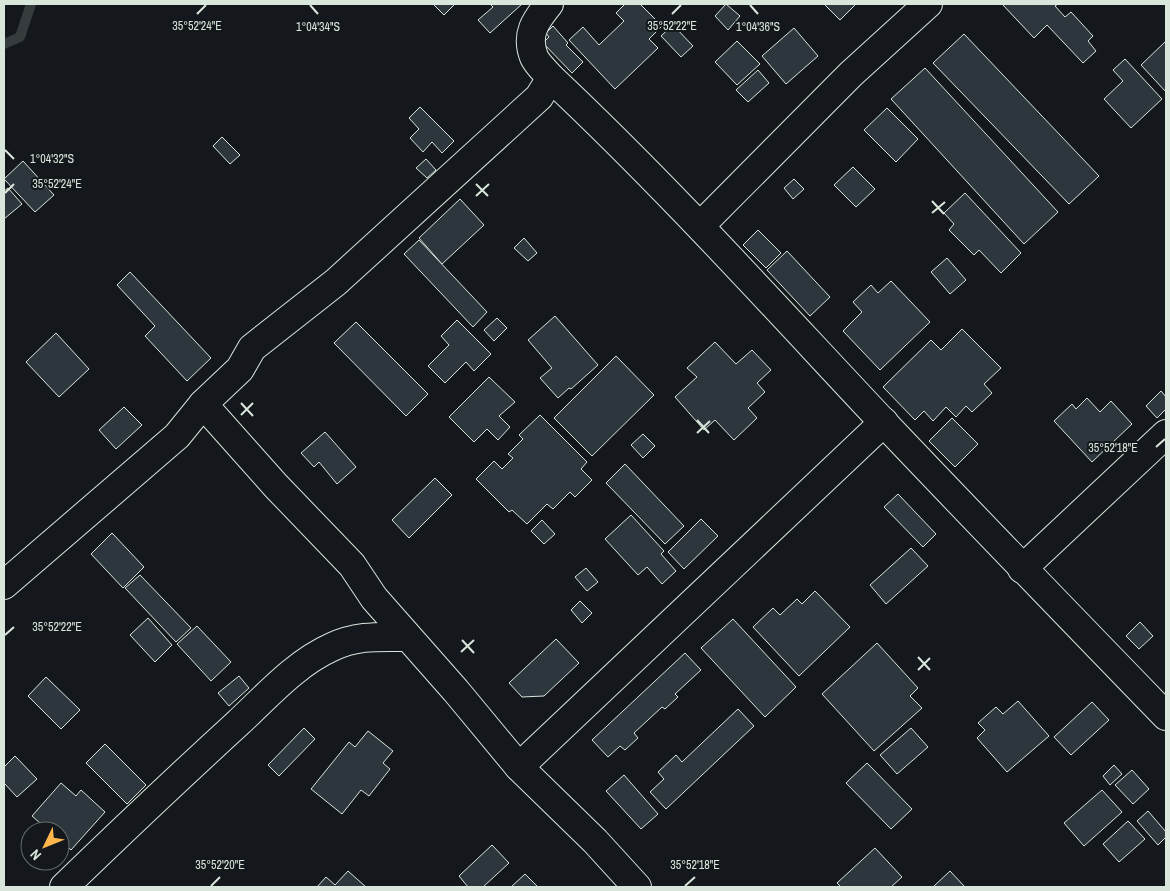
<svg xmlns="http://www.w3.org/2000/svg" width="1170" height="891" viewBox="0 0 1170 891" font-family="'Archivo Narrow',sans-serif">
	<rect width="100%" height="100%" fill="#14181c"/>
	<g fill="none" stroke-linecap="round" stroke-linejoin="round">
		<polyline stroke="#363b3e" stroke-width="10" points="4,44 20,37 31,4"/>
	</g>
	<g fill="#2c363c" stroke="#d8e6dc">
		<polygon points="433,4 455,4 444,15"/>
		<polygon points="490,4 522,4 490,33 478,20 493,7"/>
		<polygon points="625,4 640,4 662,26 649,39 658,48 615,89 569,40 583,27 599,45 624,21 616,13"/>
		<polygon points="726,4 740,16 728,30 715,16"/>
		<polygon points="824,4 856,4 840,20"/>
		<polygon points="1002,4 1058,4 1055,6 1065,17 1071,12 1093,36 1088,41 1096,51 1083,63 1047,25 1034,38"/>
		<polygon points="673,25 693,46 681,57 661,36"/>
		<polygon points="553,26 568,43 566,45 583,62 572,73 543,43 549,37 546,33"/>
		<polygon points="794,28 818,56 786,84 762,56"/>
		<polygon points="964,34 1099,176 1069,204 933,63"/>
		<polygon points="737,41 760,64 737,85 715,62"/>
		<polygon points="1166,41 1166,92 1141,65"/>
		<polygon points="1125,59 1162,99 1131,128 1104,99 1123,81 1113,70"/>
		<polygon points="925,68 1058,212 1024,244 891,99"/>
		<polygon points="758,70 769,83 748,102 736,90"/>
		<polygon points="420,107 454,141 442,153 432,142 423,152 410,138 419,129 409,118"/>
		<polygon points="887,108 918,139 896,162 864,130"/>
		<polygon points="222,137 240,155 230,164 213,146"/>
		<polygon points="426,159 436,170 427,178 416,168"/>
		<polygon points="23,161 54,195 35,212 4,179"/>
		<polygon points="853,167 875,189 856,207 834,185"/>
		<polygon points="794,179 804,189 793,199 784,188"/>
		<polygon points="8,188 22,204 4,219 4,191"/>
		<polygon points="965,193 1021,253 1001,273 979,250 974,255 949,230 954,224 944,213"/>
		<polygon points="460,199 484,225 442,264 419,238"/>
		<polygon points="758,230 781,253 766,268 743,245"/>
		<polygon points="524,238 537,253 528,261 514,248"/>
		<polygon points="419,240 487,312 473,327 404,254"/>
		<polygon points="787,251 830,297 810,316 767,270"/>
		<polygon points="947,258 966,280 950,294 931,272"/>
		<polygon points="130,272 211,358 187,381 145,336 155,326 117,285"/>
		<polygon points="891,281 930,322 880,370 843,331 862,312 853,302 871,285 878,293"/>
		<polygon points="555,316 598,365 571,389 569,388 558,398 540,378 552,368 528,340"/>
		<polygon points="497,318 507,328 494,341 484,330"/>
		<polygon points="457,320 491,354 474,371 466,362 445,383 428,366 449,345 441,336"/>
		<polygon points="356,322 428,394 406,416 334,343"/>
		<polygon points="962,329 1001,368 984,384 992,393 972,412 966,406 956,417 946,407 933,421 924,411 915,420 883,387 931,340 941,350"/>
		<polygon points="56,333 89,369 59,397 26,362"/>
		<polygon points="715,342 736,364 752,350 771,370 757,383 765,392 748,408 757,418 734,440 715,420 704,430 675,397 697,377 687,368"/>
		<polygon points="616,356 654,395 592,456 554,418"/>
		<polygon points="489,377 515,402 499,416 510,427 498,440 487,429 474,442 449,417"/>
		<polygon points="1161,391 1166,397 1166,409 1157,418 1146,406"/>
		<polygon points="1087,398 1100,412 1111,401 1132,424 1092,462 1054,421 1072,404 1076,409"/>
		<polygon points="124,407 142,425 116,449 99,430"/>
		<polygon points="540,415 587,462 581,469 592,480 575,497 570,492 553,509 547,504 527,524 512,510 509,512 476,479 494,461 502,469 513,458 508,454 523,439 519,435"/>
		<polygon points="952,418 978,444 955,467 929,441"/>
		<polygon points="325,432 356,467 337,484 319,462 314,467 301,453"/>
		<polygon points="643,434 655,446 643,458 631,445"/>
		<polygon points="625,464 684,526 665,544 606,483"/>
		<polygon points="435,478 452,495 409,538 392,520"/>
		<polygon points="898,494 936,534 923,547 884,507"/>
		<polygon points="631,515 664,551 661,554 676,571 662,584 647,567 638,575 605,539"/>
		<polygon points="701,519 718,536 684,569 668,552"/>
		<polygon points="542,520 555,534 544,544 531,531"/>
		<polygon points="112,533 144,567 123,588 91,554"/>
		<polygon points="911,548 928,566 886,604 870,585"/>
		<polygon points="586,568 598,582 587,591 575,577"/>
		<polygon points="140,575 191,628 176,642 125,588"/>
		<polygon points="815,591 850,627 799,676 753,627 773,608 780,615 797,599 802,604"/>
		<polygon points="580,601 592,613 582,623 571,610"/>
		<polygon points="148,618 172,645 155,662 130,635"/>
		<polygon points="733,619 796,687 765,717 701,648"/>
		<polygon points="1140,622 1153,636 1139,649 1126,636"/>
		<polygon points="197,626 231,662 211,681 177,644"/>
		<polygon points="556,639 579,663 544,696 522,697 509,683"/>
		<polygon points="877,643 918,688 910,696 922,708 874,751 822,694"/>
		<polygon points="685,653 701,670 675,694 678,697 665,709 662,707 634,733 638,738 625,750 620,746 608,757 592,740"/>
		<polygon points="239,676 249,688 229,706 218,693"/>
		<polygon points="46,677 80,710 61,729 28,696"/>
		<polygon points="1018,701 1049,736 1007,772 977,738 985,730 978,723 996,707 1003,714"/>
		<polygon points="1092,702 1109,720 1071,755 1054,737"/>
		<polygon points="738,709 754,726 666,809 650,792 664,779 658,772 676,755 682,762"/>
		<polygon points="304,728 315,739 279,776 268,765"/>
		<polygon points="911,728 928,747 897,774 880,755"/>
		<polygon points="368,731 393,751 383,763 390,769 369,796 361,790 342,814 311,789 349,742 355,747"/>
		<polygon points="105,744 146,785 127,804 86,763"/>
		<polygon points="15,756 37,779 17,797 4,783 4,767"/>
		<polygon points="867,763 912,809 891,829 846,783"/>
		<polygon points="1114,765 1122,774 1110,785 1103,776"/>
		<polygon points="1132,770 1149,789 1133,804 1115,785"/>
		<polygon points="624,775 658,814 641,829 606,791"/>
		<polygon points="61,783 76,796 81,790 105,812 71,850 60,840 60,831 49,831 32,816"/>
		<polygon points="1102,790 1122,812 1084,846 1064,823"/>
		<polygon points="1148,811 1166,832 1166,837 1158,845 1137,821"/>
		<polygon points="1128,821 1145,839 1119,862 1103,844"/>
		<polygon points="492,845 509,863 483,887 468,887 459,876"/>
		<polygon points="875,848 902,877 891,887 841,887 837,883"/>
		<polygon points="348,871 366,887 317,887 326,877 335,885"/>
		<polygon points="950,871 965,887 933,887"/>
		<polygon points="525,874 538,887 511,887"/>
	</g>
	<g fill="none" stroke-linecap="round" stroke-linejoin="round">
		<g stroke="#d8e6dc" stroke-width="30">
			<g id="minor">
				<path d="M551,78C668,188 775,307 885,424C978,522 1072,619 1166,716"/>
				<polyline points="701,225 851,74 928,4"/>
				<polyline points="203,404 276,486 352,565 374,598 456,691 519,767 595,841 637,887"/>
				<polyline points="1022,569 1166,434"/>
				<path d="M4,585L177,436L203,404L240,369L252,348L336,282L539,97L551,78C546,72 537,64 534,57C525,34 536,20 549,4"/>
				<polyline points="519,767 884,422"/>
				<path d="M64,887C121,832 179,777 238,723C267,696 296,663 332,647C358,635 379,637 406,637"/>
			</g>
		</g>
		<use href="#minor" stroke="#14181c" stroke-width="28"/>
	</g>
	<path fill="none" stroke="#d8e6dc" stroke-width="2" d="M310,5L318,14M750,5L758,14M197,14L206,5M672,14L681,5M5,150L14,159M476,184L488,196M5,193L14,184M476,196L489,184M932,201L944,214M932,213L945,202M241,403L253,416M241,415L253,403M697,420L709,433M697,433L710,421M1156,447L1165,439M5,635L14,627M462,640L474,653M461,652L474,640M918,657L930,670M918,670L930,658M211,886L220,877M685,886L695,877"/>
	<g font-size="12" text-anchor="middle" fill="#d8e6dc" stroke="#14181c" stroke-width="4" stroke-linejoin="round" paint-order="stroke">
		<text x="197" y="30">35°52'24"E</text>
		<text x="672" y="30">35°52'22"E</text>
		<text x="318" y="31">1°04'34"S</text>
		<text x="758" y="31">1°04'36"S</text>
		<text x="52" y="163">1°04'32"S</text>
		<text x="57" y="188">35°52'24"E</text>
		<text x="1113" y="452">35°52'18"E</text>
		<text x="57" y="631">35°52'22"E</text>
		<text x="220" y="869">35°52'20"E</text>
		<text x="695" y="869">35°52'18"E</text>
	</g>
	<rect width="1170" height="891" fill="none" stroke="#d8e6dc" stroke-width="10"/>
	<g transform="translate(45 846) rotate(227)"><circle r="24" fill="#14181c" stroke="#626a69"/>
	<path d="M0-4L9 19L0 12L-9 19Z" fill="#ffb74d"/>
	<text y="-8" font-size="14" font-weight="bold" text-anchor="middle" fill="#d8e6dc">N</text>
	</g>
</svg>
